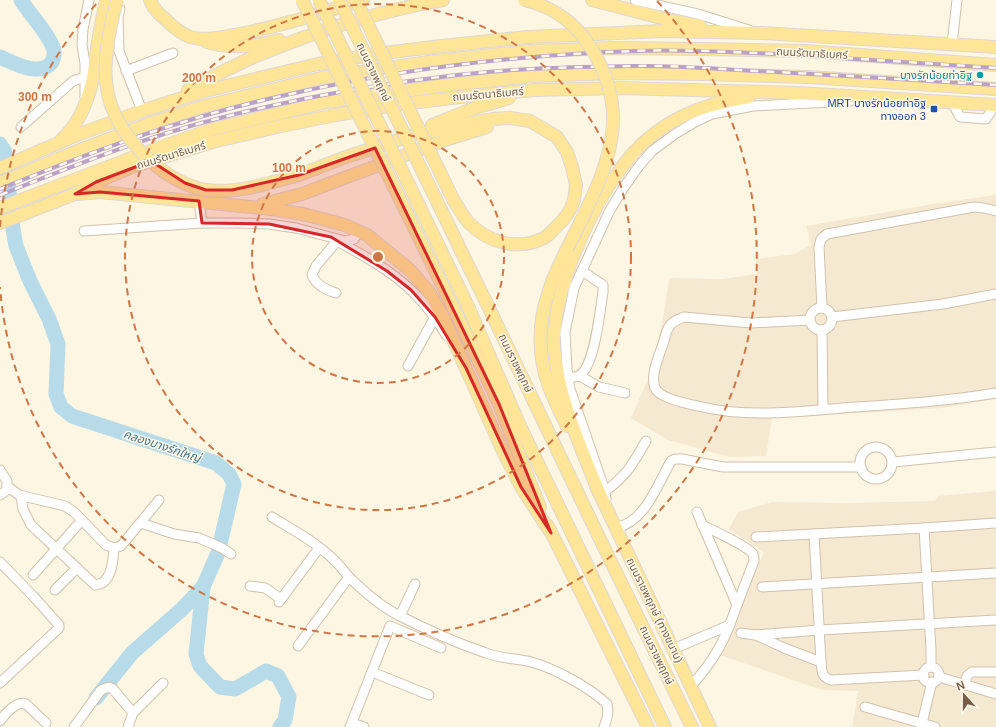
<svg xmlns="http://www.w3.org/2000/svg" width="996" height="727" viewBox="0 0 996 727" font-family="Helvetica,'Noto Sans Thai',sans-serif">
	<rect width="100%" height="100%" fill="#fdf6e3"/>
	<g fill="#f5e9d1">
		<polygon points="996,195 996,399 942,408 772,418 766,456 730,457 683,444 668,440 631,418 649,377 663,319 669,278 722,279 757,274 756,259 794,254 811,245 806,226 939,203"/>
		<polygon points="996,491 996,727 852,727 858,691 822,690 720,655 764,552 729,529 738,512 772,502 847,503 935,501 938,496"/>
	</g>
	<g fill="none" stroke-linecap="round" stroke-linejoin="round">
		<g stroke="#b7dbe8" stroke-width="15">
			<path d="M0,57C14,63 40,78 52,62C54,58 55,51 53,47C46,30 31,16 21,0"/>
			<polyline points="0,144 5,152 13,229 16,246 30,281 49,319 58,344 56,394 61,407 72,416 216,463 229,474 234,484 218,553 203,587 181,610 132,653 96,698"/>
			<polyline points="203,587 196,654 200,666 220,687 235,689 266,671 278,676 289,697 285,720 280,727"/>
		</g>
		<g stroke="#d1c1ac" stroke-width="11">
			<g id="minor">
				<polyline points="635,0 698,14 749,30"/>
				<polyline points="120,9 118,17 119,51 142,111"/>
				<polyline points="952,44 957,0"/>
				<polyline points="126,71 173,53"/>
				<polyline points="85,97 85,63 82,45 83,29 89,0"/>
				<polyline points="952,102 960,117 986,119 995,105"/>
				<polyline points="21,127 73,81 85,77"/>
				<polyline points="199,201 202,223"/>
				<polyline points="84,231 202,223 236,223 269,224 296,228 345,241 354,239 359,231"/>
				<path d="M337,241C363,255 390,270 411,290C425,303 437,320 447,336"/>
				<path d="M336,293C326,290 316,285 312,275L316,266L337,241"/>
				<polyline points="822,308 819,247 821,239 827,234 974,207 984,208 996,211"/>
				<circle cx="821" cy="319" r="11"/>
				<polyline points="832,317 943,304 996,294"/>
				<path d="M810,320L751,323L684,317C679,319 672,321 669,327C666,331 665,338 663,344C659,356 647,382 658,392C666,399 688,404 698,406C749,419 803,411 855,407C902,404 949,401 996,393"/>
				<polyline points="822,330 823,409"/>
				<polyline points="408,366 435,317"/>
				<polyline points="580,376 599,387 625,393"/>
				<path d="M568,378C572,377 578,377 580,375C595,365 600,310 603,292V285L582,271"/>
				<circle cx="876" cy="463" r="16"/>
				<polyline points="893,462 996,452"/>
				<polyline points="0,470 7,481 7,490 0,495"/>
				<polyline points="7,486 19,495 65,506 74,512 106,545 114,548 121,546 159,500"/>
				<path d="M605,491C626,477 634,462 646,441"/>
				<path d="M21,496L23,509L31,525L95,585C112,584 113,561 114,548"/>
				<polyline points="606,499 605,491 570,389 567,369 565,332 574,288 609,212 624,187 639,166 652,151 675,134 695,122 712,114 753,106 851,101"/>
				<path d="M272,517C293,530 316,542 334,560C340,565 344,572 350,578C364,591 380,606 398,615C425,629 457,643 486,653C501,659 516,658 531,662C554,668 589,687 607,704C609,713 607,719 604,727"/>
				<polyline points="141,523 174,534 199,538 222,548 231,554"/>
				<path d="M702,525C712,530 748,546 753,554C754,556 754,558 754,561L737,605"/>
				<path d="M616,528C646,521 657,485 671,461L675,459H682L723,467H861"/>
				<polyline points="924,528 931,650 931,667"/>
				<polyline points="814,534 821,662"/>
				<polyline points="756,537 924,528 996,523"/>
				<polyline points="0,562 34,597 59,625 59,628 0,683"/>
				<polyline points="33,575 82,520"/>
				<polyline points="250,586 265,588 281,599"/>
				<polyline points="762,587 996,573"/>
				<polyline points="55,590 77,568"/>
				<polyline points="279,602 319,548"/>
				<polyline points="400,616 415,584"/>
				<polyline points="741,633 755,635 820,630 996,620"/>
				<path d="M756,635L784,648L821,662C822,671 821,677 831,680L924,675"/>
				<polyline points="298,646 349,577"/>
				<polyline points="673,649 730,625"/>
				<circle cx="931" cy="675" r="8"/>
				<polyline points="372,672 429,695"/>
				<polyline points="939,677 996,694"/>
				<polyline points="964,685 967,676 972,672 996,672"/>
				<path d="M691,686C716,658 725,640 737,605L697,512"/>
				<polyline points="865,707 935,727"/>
				<polyline points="133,713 163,683"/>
				<path d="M0,721C5,714 17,700 26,704L46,723"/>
				<polyline points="352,723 364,727"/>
				<polyline points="74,727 101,690 109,687 113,689 133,713 128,727"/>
				<polyline points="350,727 390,626 441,648"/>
				<polyline points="921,727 932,682"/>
			</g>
		</g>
		<g stroke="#ded8d3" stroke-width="14">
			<g id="major">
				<path d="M150,0C152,7 159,14 165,19C172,26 180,33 190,37C201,41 217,38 229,36C275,28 318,14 363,0"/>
				<polyline points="592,0 669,20 700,26"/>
				<path d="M207,42C232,49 254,47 279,40"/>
				<path d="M188,90C210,78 233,66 256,56C316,31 379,11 443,0"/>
				<polyline points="432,125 475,108 509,98"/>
				<path d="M61,140C77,126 86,106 91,86C95,74 95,61 97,49C99,33 103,16 106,0"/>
				<polyline points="0,168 77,135 142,111 201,92 318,64 376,54 433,47 528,37 663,31 761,33 996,47"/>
				<polyline points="299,175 343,158 413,135 492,119 510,118 530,121 557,137 567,152 572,167 576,185"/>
				<polyline points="0,183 82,149 148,124 205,106 321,78 435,61 529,51 613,48 702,49 806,51 996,65"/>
				<polyline points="78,194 100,192 271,209 303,214 345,225 367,235 410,270 429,292 443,317 501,447 521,487 551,533"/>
				<polyline points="263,204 302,194 448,139 487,127"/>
				<polyline points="0,208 158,148 213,129 327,102 439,86 532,76 614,73 703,74 808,77 996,89"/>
				<polyline points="0,223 75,194 96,182 137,165 216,141 281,126 336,115 394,105 460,97 535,90 621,88 798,93 996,105"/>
				<polyline points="486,302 611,562 692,727"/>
				<polyline points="467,304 521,428 665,727"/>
				<polyline points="453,307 499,404 540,507"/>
				<path d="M567,426C560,412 553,398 548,384C538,356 538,322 548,294C552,278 560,263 567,249"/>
				<polyline points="596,486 710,727"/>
				<path d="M599,493C581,447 558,399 554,348C550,288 603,173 651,136C682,112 711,103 749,97"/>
				<polyline points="548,526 648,727"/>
			</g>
		</g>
		<use href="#minor" stroke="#fff" stroke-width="9"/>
		<use href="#major" stroke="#ffe598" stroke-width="12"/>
		<g stroke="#baa1c7" stroke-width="4">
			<g id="rail">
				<path d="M0,189C93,151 188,116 286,95C400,69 517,55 634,51C682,49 730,52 777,54C850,58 923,63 996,68"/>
				<path d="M0,195C71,167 142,138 216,119C293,99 377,84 457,75C515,68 576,67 635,66C675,65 716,69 757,71C837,75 916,80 996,85"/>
			</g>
		</g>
		<use href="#rail" stroke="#fff9ea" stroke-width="2.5" stroke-dasharray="8" stroke-linecap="butt"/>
		<g stroke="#ded8d3" stroke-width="14" stroke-linecap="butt">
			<g id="major-bridge">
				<path d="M117,0C100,65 95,112 151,161C165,174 186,187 206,190C237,194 270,183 299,175"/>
				<polyline points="302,0 453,307"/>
				<polyline points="319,0 467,304"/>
				<polyline points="339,0 486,302"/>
				<path d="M356,0L453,199C458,207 462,215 468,222C488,243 518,251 544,238C548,236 552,231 555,228C563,221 571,211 574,200C575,196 575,190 576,185"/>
				<path d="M524,0C551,6 574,22 589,45C639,119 601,179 567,249"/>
			</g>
		</g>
		<use href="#major-bridge" stroke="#ffe598" stroke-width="12"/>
	</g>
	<path fill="#d62828" fill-opacity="0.2" stroke="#d62828" stroke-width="3" stroke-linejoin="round" d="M375,148L499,404L551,533L521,487L466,368L435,317L411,290L387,271L331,237L269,224L202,223L199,201L100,192L75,194L96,182L151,161L185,183L206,190H232L299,175Z"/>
	<g fill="none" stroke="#d07544" stroke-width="2" stroke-dasharray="7 5">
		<circle cx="378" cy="257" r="126"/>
		<circle cx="378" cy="257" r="253"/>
		<path d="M0 227A379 379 0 0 1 99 1M657 1A379 379 0 1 1 0 287"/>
	</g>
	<circle fill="#0f9aa8" stroke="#fff9ea" stroke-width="1.5" cx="980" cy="75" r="4"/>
	<rect fill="#1a4fb4" stroke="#fff9ea" stroke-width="1.5" x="930" y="105" width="8" height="8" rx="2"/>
	<g text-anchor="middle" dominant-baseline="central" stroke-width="3" stroke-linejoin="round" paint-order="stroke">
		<g font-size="11" fill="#775e48" stroke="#fff9ea">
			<text transform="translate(812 53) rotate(3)">ถนนรัตนาธิเบศร์</text>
			<text transform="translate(374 72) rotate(64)">ถนนราชพฤกษ์</text>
			<text transform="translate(488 94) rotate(-5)">ถนนรัตนาธิเบศร์</text>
			<text transform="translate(171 155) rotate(-17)">ถนนรัตนาธิเบศร์</text>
			<text transform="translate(516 363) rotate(64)">ถนนราชพฤกษ์</text>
			<text transform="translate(655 610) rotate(64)">ถนนราชพฤกษ์ (ทางขนาน)</text>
			<text transform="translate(657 655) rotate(64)">ถนนราชพฤกษ์</text>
		</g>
		<g font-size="11" fill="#0d838f" stroke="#fff9ea" text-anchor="end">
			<text x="972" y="75">บางรักน้อยท่าอิฐ</text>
		</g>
		<g font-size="11" fill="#164399" stroke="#fff9ea" text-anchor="end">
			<text x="926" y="103">MRT บางรักน้อยท่าอิฐ<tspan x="926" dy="13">ทางออก 3</tspan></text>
		</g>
		<g font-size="12" font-style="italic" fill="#41768b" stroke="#fff9ea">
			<text transform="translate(162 446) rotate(18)">คลองบางรักใหญ่</text>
		</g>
	</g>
	<circle cx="378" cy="257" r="6" fill="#d07544" stroke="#fff9ea" stroke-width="2"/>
	<g font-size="12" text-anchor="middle" font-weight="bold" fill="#d07544" stroke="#fff9ea" stroke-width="3" stroke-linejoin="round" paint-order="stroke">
		<text x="199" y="82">200 m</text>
		<text x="35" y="101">300 m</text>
		<text x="289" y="172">100 m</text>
	</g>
	<g transform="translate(964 695) rotate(339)" stroke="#fff9ea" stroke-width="3" paint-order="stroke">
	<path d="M0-3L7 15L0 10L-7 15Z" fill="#775e48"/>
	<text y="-6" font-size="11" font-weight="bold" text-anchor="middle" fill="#775e48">N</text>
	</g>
</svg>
